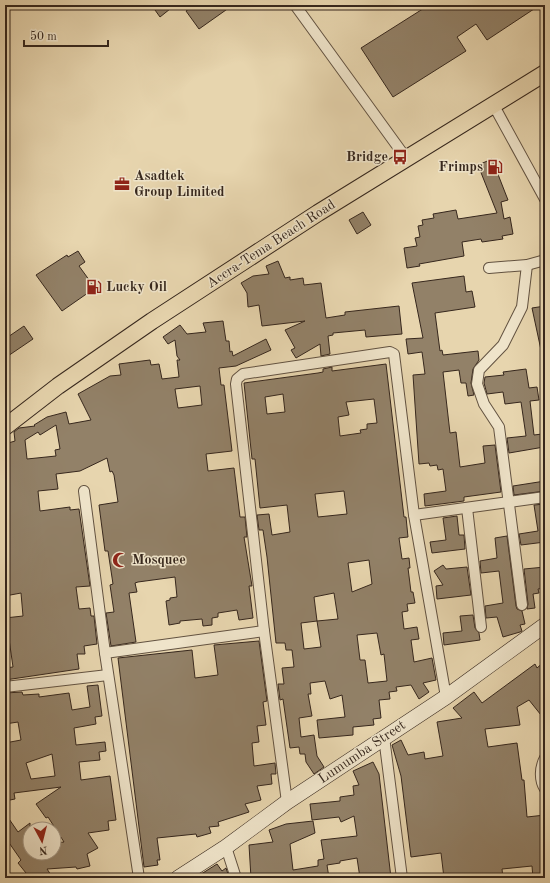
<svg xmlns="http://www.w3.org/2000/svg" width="550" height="883" viewBox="0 0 550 883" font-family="'Old Standard TT',serif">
	<rect width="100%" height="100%" fill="#e7d5ae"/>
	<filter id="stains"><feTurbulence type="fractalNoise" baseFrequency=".005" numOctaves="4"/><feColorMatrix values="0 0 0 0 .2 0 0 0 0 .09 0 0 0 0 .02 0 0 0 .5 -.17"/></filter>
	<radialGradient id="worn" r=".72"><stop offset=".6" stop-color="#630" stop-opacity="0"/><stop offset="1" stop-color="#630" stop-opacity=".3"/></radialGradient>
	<g fill="#928168" stroke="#36271d" fill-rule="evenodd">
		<polygon points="162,5 175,5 160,17 155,10"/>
		<polygon points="195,5 233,5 199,29 186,11"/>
		<polygon points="429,5 540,5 487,40 476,24 457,37 466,51 393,97 361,48"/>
		<polygon points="492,159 508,200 501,202 504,219 510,217 513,234 502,236 503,239 482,242 481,239 462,242 464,256 419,264 420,266 407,268 404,248 417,246 415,238 420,237 418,226 423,225 422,220 434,218 433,214 456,210 458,219 497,213 478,165"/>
		<polygon points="363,212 371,225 357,234 349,220"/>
		<polygon points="78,251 85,262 79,266 95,288 62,311 36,275 67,255 68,257"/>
		<polygon points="278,261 285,278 290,277 290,280 303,278 304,285 321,283 326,318 345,315 345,312 399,306 402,334 366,337 365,330 333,333 333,335 328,336 330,354 321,356 320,344 296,358 291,350 295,348 285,330 305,321 262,326 259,305 248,307 247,293 241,283 253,276 269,274 266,266"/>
		<polygon points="464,276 466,292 472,291 475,307 435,313 440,351 442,350 443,355 478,351 479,360 473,369 471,383 474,395 468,396 466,383 461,383 459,370 443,372 450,433 456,432 460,467 485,463 483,446 495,445 501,492 464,497 464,501 425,506 424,494 446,491 443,469 438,470 437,465 430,466 429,463 419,464 413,375 425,374 422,352 408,354 406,339 423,338 412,283"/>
		<polygon points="545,306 545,350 541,350 532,308"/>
		<path d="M223,321L226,341H229L230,352L232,351L233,356L266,339L271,350L236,366L219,368L221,385H224L232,451L206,454L208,471L234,468L240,517H245L247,537H244L252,586H249L253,618L239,620L237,610L218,613V617L212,618V625L203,626L202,619L180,621V623L169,625L166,601L170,600V598L177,597L175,577L138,582L135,583L137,592L129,593L136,642L111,646L106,613L114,612L110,585L113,584L108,551H105L99,505L118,502L114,475L112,471L110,472L107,458L80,471L56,474L58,489L38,491L40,511L70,507V510L79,509L90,586L76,587L79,609L90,608L91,616H94L97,644L84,646L85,654H77L79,669L5,680V668L13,667L9,639L5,640V618L23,616L21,593L5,596V575L8,574L5,553V444L15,441L14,432L19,428L35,426L34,425L47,417L66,412L69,424L91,420L78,394L110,376L121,375L119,364L150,360L151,365L159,364L162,379L179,377L177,360H180L177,356L175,340L168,344L163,337L180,325L187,334L206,332L203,323ZM200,386L202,405L178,408L175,389ZM56,425L60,449L55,450L56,456L27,459L25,440L38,432L40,435Z"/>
		<polygon points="24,326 33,339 5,358 5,339"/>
		<path d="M386,364L404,517H406L408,537L399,538L402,559L409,558L410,568H408L411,592H413L415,603L407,604L408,611L402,612L404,629L417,627L419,639L411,640L414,662L432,658L436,680L423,683L429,692L419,699L411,685L396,687L397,691L389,692L390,699L379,700L381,718L373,719L374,725L353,727V735L319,738L317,720L345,717L342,695L330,699L325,681L310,683L311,694H308L312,716L299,718L301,737L314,735L317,756L324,767L314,774L306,762L305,754H300L299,747L290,748L283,699L280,700L278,684H284L282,668L294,667L292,650H286L285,643H276L267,557L263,530H259L257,515L269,514L272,535L290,532L287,505L260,508L255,459H252L244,383L318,373L323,372V369L332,367V371ZM283,394L285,412L267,414L265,397ZM374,399L377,423L367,424V429L360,430L361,433L340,436L338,417L349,415L346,402ZM344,491L347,514L318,517L315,494ZM369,560L372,584L352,592L348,563ZM334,593L338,619L317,621L321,647L304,649L301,623L317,621L314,597ZM377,633L381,655L384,654L387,681L368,683L365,660H360L357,635Z"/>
		<polygon points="526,369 529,388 537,387 539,400 530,401 534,435 542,434 544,447 509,453 507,438 526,436 521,402 505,404 503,392 487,394 484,383 485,377 504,375 503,372"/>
		<polygon points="545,481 545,491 514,495 513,486"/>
		<polygon points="545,504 545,542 521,545 519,534 538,531 534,505"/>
		<polygon points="457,516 459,535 464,535 465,549 432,553 430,542 446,540 443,518"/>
		<polygon points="507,536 516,606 517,609 522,611 525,624 520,625 522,631 520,632 503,637 497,617 486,618 485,606 503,603 499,571 481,573 480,561 497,558 495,538"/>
		<polygon points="443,565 446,569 467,567 471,595 437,599 436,586 443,585 434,571"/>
		<polygon points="545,567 545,588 538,589 539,593 533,594 535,608 527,609 528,604 524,569"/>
		<polygon points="473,615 475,628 479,633 480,640 444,645 443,633 462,631 460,616"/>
		<polygon points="259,641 267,701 263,702 266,725 257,726 259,742 252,743 254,766 275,763 276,774 271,774 272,784 257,786 261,800 245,804 249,812 218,822 219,826 209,827 211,833 197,837 196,834 157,838 160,860 157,860 158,865 144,867 118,658 192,650 195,678 218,675 214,645"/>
		<polygon points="545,661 545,720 529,700 517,707 520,725 485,729 488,747 517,743 522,780 524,780 527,817 545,815 545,878 533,878 532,866 502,869 503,878 444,878 441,853 411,857 401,776 392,745 401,740 408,755 424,752 425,759 443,756 437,722 462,718 453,708 474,692 482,703 535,664 537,668"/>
		<path d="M98,685L102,716L95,717L96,724L74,728L76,745L105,742L106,751L99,752L100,760L79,762L81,780L110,776L116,820L108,821L109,830L88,833L98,848L87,854L90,866L77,869L76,867L47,869L53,878H30L18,863L21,860L5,837V813L18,832L30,823V853H54V843L64,842L48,817L46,818L36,804L61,787L14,793L15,799L5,801V772H7L5,743L21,740L18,722L5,724V693L22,692L23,695L39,694V697L69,693L72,710L90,707L87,686ZM52,754L55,776L31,779L26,763Z"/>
		<polygon points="373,762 379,774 391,878 360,878 357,858 340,861 340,863 327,865 329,878 251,878 249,845 273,842 269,830 286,824 313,821 315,833 290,844 293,870 318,866 318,860 324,859 321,840 357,836 354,816 341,822 339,817 312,820 310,804 340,801 340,797 354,795 353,786 359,785 353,771"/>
		<polygon points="217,864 222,871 226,868 229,877 223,878 220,874 214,878 195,878"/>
	</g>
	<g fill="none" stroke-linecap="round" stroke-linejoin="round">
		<g stroke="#625241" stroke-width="12">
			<g id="minor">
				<polyline points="295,5 406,158"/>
				<polyline points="493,104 545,199"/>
				<polyline points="489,268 527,265 545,260"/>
				<polyline points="84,491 105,653 264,631"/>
				<polyline points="467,508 481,627"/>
				<polyline points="414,515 545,497"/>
				<polyline points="522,605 499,427 484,404 477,384 479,370 503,345 522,307 527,265"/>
				<polyline points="105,653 139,878"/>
				<polyline points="5,687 108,675"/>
				<polyline points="384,737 402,878"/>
				<path d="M545,758C540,767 539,780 545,789"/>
				<polyline points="287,802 264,631 236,384 237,379 243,374 390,352 394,354 414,515 446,697"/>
				<polyline points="226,847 236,878"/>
			</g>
		</g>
		<g stroke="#36271d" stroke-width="16">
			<polyline id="secondary" points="178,878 226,847 287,802 446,697 545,625"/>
		</g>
		<g stroke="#36271d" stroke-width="18">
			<polyline id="primary" points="5,427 58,386 152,321 318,213 545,73"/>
		</g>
		<use href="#minor" stroke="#efe4ca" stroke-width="10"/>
		<use href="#secondary" stroke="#efe4ca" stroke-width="15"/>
		<use href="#primary" stroke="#e7d5ae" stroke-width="16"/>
	</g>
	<defs>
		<g id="bus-bare" transform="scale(1.2)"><path d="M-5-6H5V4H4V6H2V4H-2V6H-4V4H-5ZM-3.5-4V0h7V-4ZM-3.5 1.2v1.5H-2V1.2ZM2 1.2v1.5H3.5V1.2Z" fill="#8f2418" stroke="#efe4ca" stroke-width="2.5" paint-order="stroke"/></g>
		<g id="fuel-bare" transform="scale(1.2)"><path d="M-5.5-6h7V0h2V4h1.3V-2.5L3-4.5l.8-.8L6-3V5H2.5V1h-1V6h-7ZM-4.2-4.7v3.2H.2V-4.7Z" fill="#8f2418" stroke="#efe4ca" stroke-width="2.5" paint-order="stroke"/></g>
		<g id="office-bare" transform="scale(1.2)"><path d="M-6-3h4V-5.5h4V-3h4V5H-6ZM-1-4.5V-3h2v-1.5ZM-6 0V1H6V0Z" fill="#8f2418" stroke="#efe4ca" stroke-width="2.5" paint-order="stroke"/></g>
		<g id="mosque-bare" transform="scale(1.2)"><path d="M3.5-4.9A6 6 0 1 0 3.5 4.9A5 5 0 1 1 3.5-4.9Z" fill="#8f2418" stroke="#efe4ca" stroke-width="2.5" paint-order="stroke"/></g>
	</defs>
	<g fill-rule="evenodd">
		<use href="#bus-bare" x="400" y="157"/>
		<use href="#fuel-bare" x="495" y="167"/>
		<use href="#office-bare" x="122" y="184"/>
		<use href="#fuel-bare" x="94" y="287"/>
		<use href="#mosque-bare" x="120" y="560"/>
	</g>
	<g text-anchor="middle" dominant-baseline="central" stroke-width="3" stroke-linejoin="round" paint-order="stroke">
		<g font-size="14" font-weight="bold" fill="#36271d" stroke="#efe4ca" text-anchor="start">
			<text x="388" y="157" text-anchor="end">Bridge</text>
			<text x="483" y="167" text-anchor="end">Frimps</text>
			<text x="134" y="176">Asadtek<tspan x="134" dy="16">Group Limited</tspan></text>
			<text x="106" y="287">Lucky Oil</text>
			<text x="132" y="560">Mosquee</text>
		</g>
		<g font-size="14" fill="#36271d" stroke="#efe4ca">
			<text transform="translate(271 244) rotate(-33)">Accra-Tema Beach Road</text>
			<text transform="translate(362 752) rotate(-34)">Lumumba Street</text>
		</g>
	</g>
	<rect width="550" height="883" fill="none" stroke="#e7d5ae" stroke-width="20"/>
	<rect x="6" y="6" width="538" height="871" fill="none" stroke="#36271d" stroke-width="2"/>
	<rect x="10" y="10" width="530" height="863" fill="none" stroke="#36271d"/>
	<g transform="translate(42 841) rotate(173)"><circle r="19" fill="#efe4ca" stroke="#a59885"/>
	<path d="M0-3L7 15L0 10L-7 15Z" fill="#8f2418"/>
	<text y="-6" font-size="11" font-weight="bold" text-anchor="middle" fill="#36271d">N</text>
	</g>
	<path d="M24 40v6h84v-6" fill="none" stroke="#36271d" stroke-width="2"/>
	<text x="30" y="40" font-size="12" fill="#36271d" stroke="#efe4ca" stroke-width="3" paint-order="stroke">50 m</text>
	<rect width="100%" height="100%" filter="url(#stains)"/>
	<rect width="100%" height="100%" fill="url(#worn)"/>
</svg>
